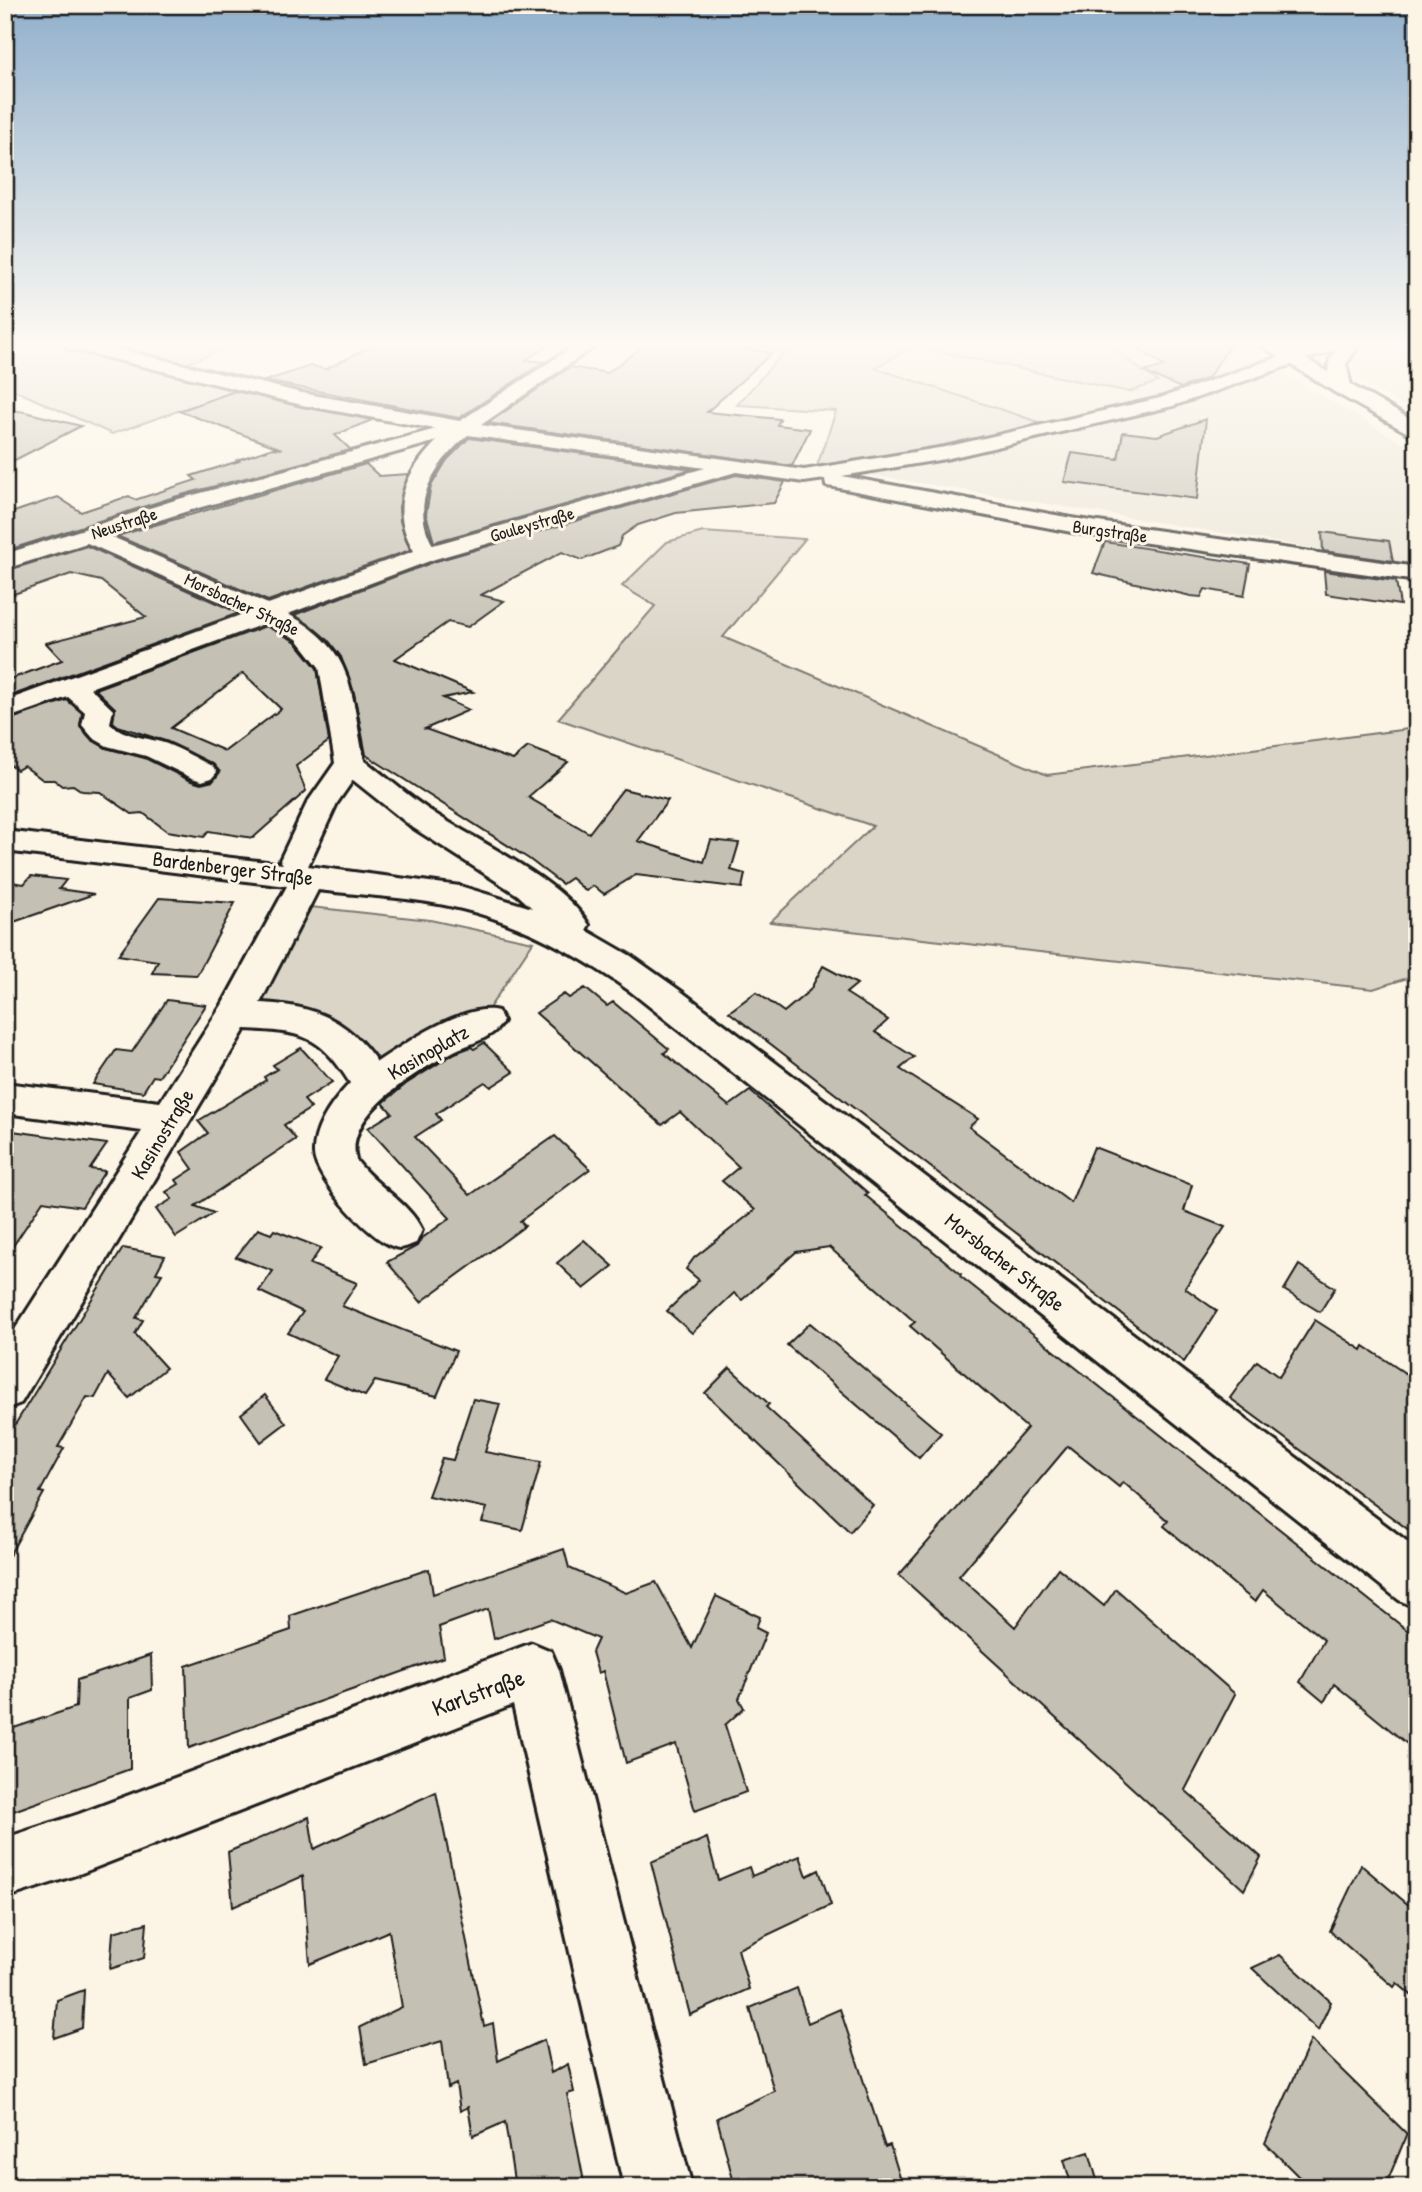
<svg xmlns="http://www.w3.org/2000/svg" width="1422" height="2192" viewBox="0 0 1422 2192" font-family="'Patrick Hand',sans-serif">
	<rect width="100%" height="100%" fill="#fcf5e5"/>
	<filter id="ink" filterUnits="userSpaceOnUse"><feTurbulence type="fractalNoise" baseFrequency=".0143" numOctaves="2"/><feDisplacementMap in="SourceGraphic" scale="14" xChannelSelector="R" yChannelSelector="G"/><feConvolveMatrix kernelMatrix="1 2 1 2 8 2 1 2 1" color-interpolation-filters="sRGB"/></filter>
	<g filter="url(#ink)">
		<g fill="#ebe5d6">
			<polygon points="1106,344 1235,344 1417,452 1417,565 817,466 933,449 1049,426 874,367 914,346 1129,392 1157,381"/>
			<polygon points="1380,344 1417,344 1417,414 1363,383 1352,371 1355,357"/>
		</g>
		<g fill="#dbd5c8" stroke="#7c7872" stroke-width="2">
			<polygon points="5,344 238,344 172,369 241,389 112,434 5,386"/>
			<polygon points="751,344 1106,344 1158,382 1129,392 914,346 875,368 1051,426 933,449 817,466 836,411 737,405 784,352"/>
			<polygon points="703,532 805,539 723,637 1047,775 1417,728 1417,975 1373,989 770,922 873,826 558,719 655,606 622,586 667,542"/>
			<polygon points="301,906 430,920 533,942 486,1013 377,1069 248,1006"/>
		</g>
		<g fill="#c4c0b3" stroke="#1c1c1c" stroke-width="2" fill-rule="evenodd">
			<polygon points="376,344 550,344 526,360 544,362 459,418 265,381 310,366 326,369"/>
			<polygon points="646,344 714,344 772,353 707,412 780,419 777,425 810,429 792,466 488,423 570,367 607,373"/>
			<polygon points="1132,344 1231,344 1208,378 1181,388 1144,372 1164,366"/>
			<polygon points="235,391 372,420 335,435 351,450 174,497 5,551 5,515 58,497 81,512 129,496 135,500 196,480 191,476 239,461 237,460 273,448 282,449 179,411"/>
			<polygon points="5,409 25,412 81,426 5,465"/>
			<polygon points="1206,419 1197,499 1064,482 1072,453 1118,459 1123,432 1157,436"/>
			<polygon points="469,438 692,469 434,542 426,514 431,486 447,460"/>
			<polygon points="366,464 379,476 408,474 399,507 400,521 410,550 268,601 117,536"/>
			<polygon points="736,475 785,482 774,503 676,513 638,525 622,536 618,546 582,560 562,552 481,595 504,601 468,627 448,622 395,659 473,692 443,698 469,710 425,729 513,760 528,747 568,762 528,797 589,833 623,789 668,800 638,841 704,862 711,840 739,843 731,870 745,874 742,888 636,875 604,894 594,886 586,891 571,878 562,884 529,859 366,755 354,693 341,657 328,640 294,615 436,561"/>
			<polygon points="1322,532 1389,541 1393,561 1323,551"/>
			<polygon points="1105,542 1250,564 1244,596 1205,589 1201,597 1191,596 1093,573"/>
			<polygon points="87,546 239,613 5,698 5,681 62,660 46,643 146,617 101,581 71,574 5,597 5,571"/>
			<polygon points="1324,571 1396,581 1400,605 1326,594"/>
			<path d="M266,626L295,641L317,668L329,741L296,766L306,791L253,838L209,831L204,837L167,831L143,813L132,814L100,792L82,791L73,785L62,786L54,780H43L24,766L17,770L5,761V721L67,700L82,713L80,727L92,740L106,748L145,758L191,781L201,784L213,781L220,772L213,764L168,742L118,726L113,722L115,708L95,689ZM243,673L281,709L225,751L171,728Z"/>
			<polygon points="31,876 66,880 59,889 94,894 5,925 5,881 24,884"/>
			<polygon points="159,898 235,903 197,975 152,973 158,961 118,955"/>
			<polygon points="823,966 857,984 846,993 888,1020 875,1032 914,1057 900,1069 978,1119 969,1127 1071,1203 1094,1147 1192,1185 1184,1211 1225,1227 1185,1288 1217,1311 1184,1362 729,1012 756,992 784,1012 810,990"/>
			<polygon points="585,988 607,1006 613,1002 669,1049 664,1053 729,1106 750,1091 868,1193 865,1195 961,1274 960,1276 1417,1638 1417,1752 1334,1684 1324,1702 1300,1682 1324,1640 1263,1590 1255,1602 1164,1526 1168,1521 1123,1482 1119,1487 1068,1446 959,1576 1015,1627 1058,1568 1104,1606 1116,1589 1235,1694 1185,1790 1261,1857 1244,1890 899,1575 1027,1428 910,1326 915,1322 829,1247 796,1252 742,1300 734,1293 692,1333 667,1311 699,1280 686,1269 694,1258 755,1210 722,1181 739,1167 680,1112 662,1125 536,1013 564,994 569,998"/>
			<polygon points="167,1000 206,1005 159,1077 153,1076 143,1092 93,1084 116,1050 132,1052"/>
			<polygon points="484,1043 514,1072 491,1087 485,1082 460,1098 436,1114 441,1120 415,1137 470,1195 555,1136 590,1169 520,1221 525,1226 421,1302 387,1262 417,1246 421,1239 450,1218 368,1128 392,1113 383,1103 406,1084 455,1053 471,1047 474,1049"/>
			<polygon points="301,1048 332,1082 304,1100 311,1108 284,1125 296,1139 195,1206 214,1213 176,1237 156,1209 172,1199 166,1192 179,1184 176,1180 193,1169 181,1152 208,1133 198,1121 266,1080 264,1077 277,1069 273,1065"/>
			<polygon points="5,1130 107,1144 90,1169 105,1171 82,1207 43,1201 5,1258"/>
			<polygon points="258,1229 271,1234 274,1230 321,1248 310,1264 357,1283 342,1306 456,1351 437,1396 375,1381 365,1396 324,1379 338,1356 288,1333 303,1312 259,1291 273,1271 236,1257"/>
			<polygon points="584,1240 613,1266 584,1289 557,1263"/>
			<polygon points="123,1248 165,1256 156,1273 162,1274 136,1318 143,1320 135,1334 166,1368 129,1398 108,1374 95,1398 87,1397 58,1447 64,1448 40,1492 44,1493 5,1563 5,1441"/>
			<polygon points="1299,1265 1335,1288 1320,1312 1284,1290"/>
			<polygon points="1315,1320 1362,1350 1364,1346 1417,1381 1417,1536 1230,1398 1257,1361 1279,1377"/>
			<polygon points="810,1323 941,1433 919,1458 787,1345"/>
			<polygon points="730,1368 769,1404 766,1407 873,1505 850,1532 705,1393"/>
			<polygon points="265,1395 286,1423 261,1442 241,1414"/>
			<polygon points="473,1399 500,1404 485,1452 541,1462 522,1530 482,1522 487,1508 428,1496 442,1458 453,1460"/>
			<polygon points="564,1549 569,1568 626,1593 656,1582 692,1648 716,1596 760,1617 756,1628 766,1633 739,1699 744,1708 725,1725 746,1792 695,1811 676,1744 626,1763 603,1671 598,1673 592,1652 598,1639 550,1619 494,1639 488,1609 439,1627 444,1657 189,1748 186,1666 291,1630 290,1616 429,1569 433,1594"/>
			<polygon points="151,1655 152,1690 130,1698 130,1769 5,1814 5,1731 76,1707 77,1680"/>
			<polygon points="436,1792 484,2026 493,2023 498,2061 544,2040 551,2073 568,2064 574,2092 567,2094 585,2187 515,2187 505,2122 473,2136 468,2107 460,2111 456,2084 448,2088 442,2041 366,2064 360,2027 402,2007 389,1931 310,1964 303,1876 233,1907 228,1852 309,1817 314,1849"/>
			<polygon points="707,1838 718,1880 749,1867 752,1876 800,1856 807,1876 819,1870 831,1905 738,1949 749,1989 690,2015 651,1862"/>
			<polygon points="1361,1865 1417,1912 1417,2000 1397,1983 1394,1987 1330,1931"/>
			<polygon points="147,1923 144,1958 110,1969 113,1932"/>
			<polygon points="1280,1955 1331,2002 1318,2030 1252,1968"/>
			<polygon points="797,1988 808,2023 840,2009 885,2147 890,2145 903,2187 735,2187 717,2118 774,2091 750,2008"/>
			<polygon points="84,1990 82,2028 54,2038 57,2000"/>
			<polygon points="1311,2040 1407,2134 1385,2187 1309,2187 1265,2143"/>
			<polygon points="1089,2152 1099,2187 1072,2187 1064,2160"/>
		</g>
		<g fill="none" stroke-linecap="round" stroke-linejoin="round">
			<g stroke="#1c1c1c" stroke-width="6">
				<g id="minor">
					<path d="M65,344H97L302,393L460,421L577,344H598L481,425L804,470L945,447L1160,398L1284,355H1296L1299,359L1296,363L1173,406L945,459L842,476L1077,519L1417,567V581L1077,533L834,487L826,486L825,479L804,482L736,472L435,559L288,614C356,650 350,692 364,760C388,778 411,799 437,815C481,843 563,881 589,925L586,930L631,956L682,992L1417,1549V1608L1399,1600L630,991C579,955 524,924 462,909C416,897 365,896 318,890L260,1003C311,1005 347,1018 377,1062C404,1044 466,1002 498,1011L503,1021C494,1038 471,1043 454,1051C420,1070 343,1113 356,1160C375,1186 409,1202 422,1230L416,1243C412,1244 405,1248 400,1248C375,1247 315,1179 314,1154C313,1128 333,1101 350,1083C319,1033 301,1032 245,1029L21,1403L5,1409V1345L142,1131L5,1113V1083L160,1102L222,1005L287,886L5,851V831L283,864L280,860L307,803L335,763L319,667L297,639L266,623L90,688L113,710L110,723C126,738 148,737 167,744C183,750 197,759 212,766L217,772L212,778L202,781L192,778L146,756L107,746L93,738L82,725L85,712L68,697L5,719V701L246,613L87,543L5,569V554L175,500L436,429L302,405L68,348ZM468,435L705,468L433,545C408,502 435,464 468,435ZM437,441C404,474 389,509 414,551L268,604L110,536L191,510ZM353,780L412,827L518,895L532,908L460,886L308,866L337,803Z"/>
					<polygon points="532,1643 551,1651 559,1670 692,2187 624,2187 513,1705 79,1874 5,1898 5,1838 79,1814"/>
				</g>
			</g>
			<g stroke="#1c1c1c" stroke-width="6">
				<polygon id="secondary" points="1318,344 1345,344 1342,348 1290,364 1281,359 1284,355"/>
			</g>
			<g stroke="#1c1c1c" stroke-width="6">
				<polygon id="primary" points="1259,344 1281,344 1328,372 1330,359 1341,344 1360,344 1346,364 1351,385 1417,423 1417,438 1336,393"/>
			</g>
			<use href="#minor" fill="#fcf5e5" fill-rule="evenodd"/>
			<use href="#secondary" fill="#fcf5e5" fill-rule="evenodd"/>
			<use href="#primary" fill="#fcf5e5" fill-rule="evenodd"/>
		</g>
	</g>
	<linearGradient id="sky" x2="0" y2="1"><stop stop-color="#91b0cc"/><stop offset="0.53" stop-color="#fefaf3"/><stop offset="1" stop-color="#fefaf3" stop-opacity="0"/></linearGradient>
	<rect width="1422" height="651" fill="url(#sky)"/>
	<g text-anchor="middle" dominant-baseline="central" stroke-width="6" stroke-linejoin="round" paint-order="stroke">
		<g font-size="18" fill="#1c1c1c" stroke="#fcf5e5">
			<text transform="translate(124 523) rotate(-18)">Neustraße</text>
			<text transform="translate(532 524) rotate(-16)">Gouleystraße</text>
			<text transform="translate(1110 531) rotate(8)">Burgstraße</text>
			<text transform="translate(242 604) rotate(25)">Morsbacher Straße</text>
		</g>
		<g font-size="21" fill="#1c1c1c" stroke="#fcf5e5">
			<text transform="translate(233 868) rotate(7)">Bardenberger Straße</text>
			<text transform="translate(428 1052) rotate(-30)">Kasinoplatz</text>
			<text transform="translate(162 1134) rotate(-59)">Kasinostraße</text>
			<text transform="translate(1005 1262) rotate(38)">Morsbacher Straße</text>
		</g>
		<g font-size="24" fill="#1c1c1c" stroke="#fcf5e5">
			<text transform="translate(478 1692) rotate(-20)">Karlstraße</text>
		</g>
	</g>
	<rect width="1422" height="2192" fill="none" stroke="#fcf5e5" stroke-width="28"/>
	<rect x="14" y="14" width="1394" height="2164" fill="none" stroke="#1c1c1c" stroke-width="2.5" filter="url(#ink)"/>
</svg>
